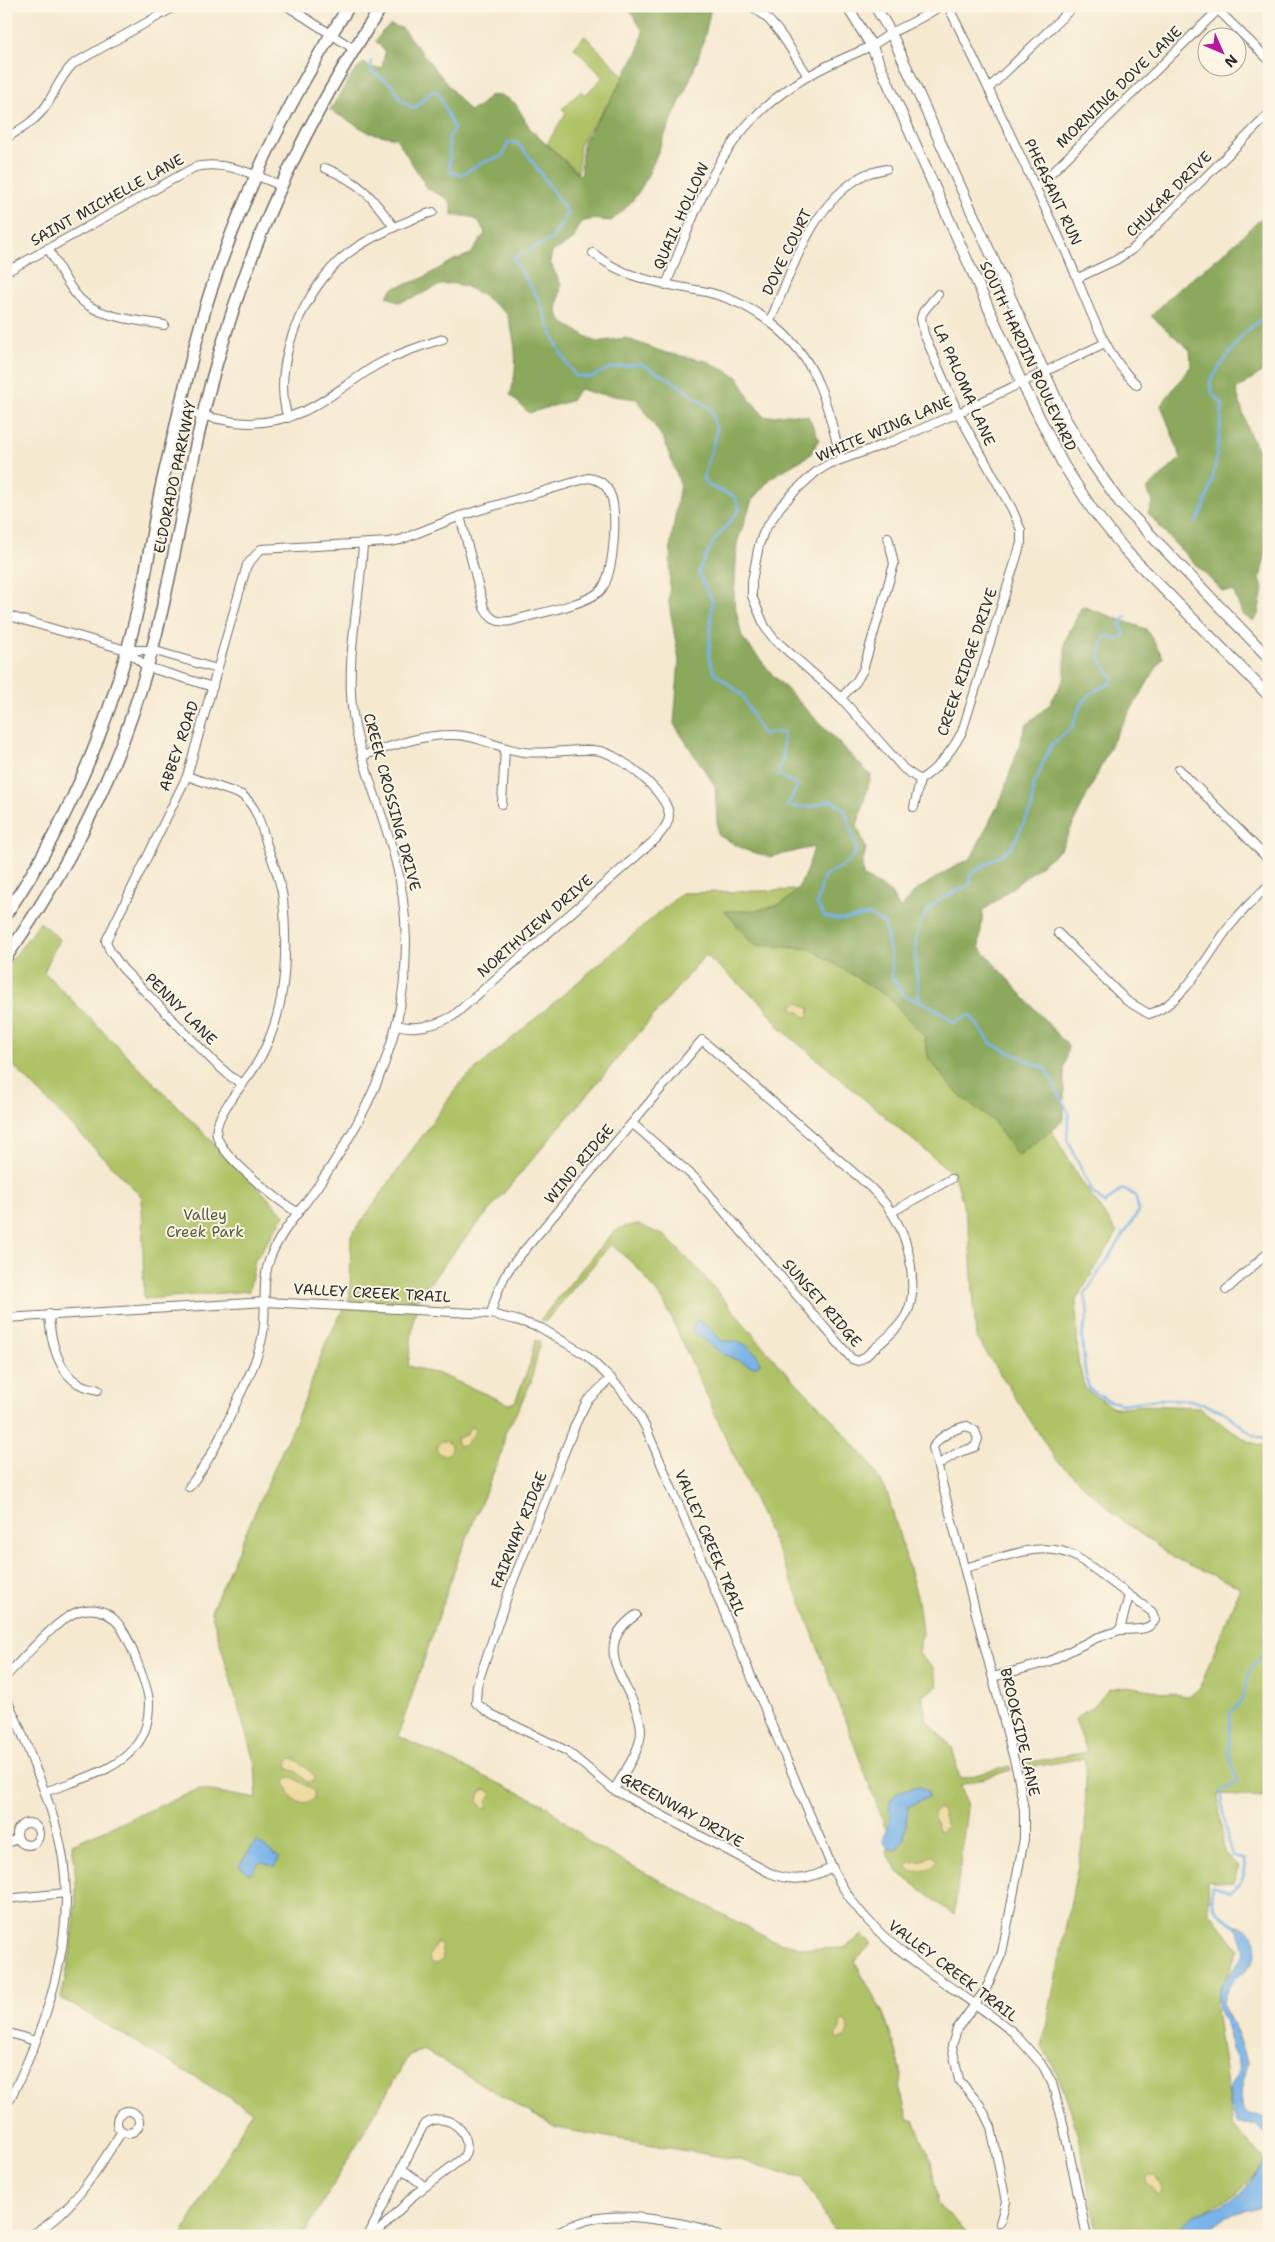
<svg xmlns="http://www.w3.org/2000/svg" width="1275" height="2242" viewBox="0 0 1275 2242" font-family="'Shantell Sans',sans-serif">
	<rect width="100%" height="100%" fill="#fcf5e5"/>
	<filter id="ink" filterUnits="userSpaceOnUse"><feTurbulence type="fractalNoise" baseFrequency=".02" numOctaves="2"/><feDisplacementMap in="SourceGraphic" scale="10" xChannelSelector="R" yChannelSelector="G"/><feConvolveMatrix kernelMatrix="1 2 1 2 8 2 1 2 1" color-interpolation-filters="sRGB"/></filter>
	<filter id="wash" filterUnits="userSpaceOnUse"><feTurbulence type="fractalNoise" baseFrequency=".0096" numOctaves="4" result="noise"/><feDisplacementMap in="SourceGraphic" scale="20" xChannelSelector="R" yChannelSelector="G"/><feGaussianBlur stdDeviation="1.12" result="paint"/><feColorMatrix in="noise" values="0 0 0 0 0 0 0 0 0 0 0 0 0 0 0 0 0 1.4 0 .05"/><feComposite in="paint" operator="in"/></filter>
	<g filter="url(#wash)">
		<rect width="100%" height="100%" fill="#f5e9d0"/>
		<g fill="#afc266" stroke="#6d7648">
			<polygon points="585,36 624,76 612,98 580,143 578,173 547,144 566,113 562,109 581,91 585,95 603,77 574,48"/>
			<path d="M798,890L872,933L1046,1121L1078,1176L1117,1233L1076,1300L1078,1361L1085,1389L1114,1408L1142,1405L1198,1407L1250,1442L1269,1448V1797L1218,1795L1224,1852L1239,1867L1233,1883L1207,1880L1209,1911L1239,1950L1215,2003L1233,2126L1266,2161L1239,2193L1208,2209L1186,2236H1098C1084,2172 1078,2102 1042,2047L1085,1830L1086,1768L1084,1758L1021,1769L1020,1764L1087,1752L1075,1719L1096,1704L1109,1689L1127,1686L1186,1696L1191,1695L1199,1689L1240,1587L1174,1558L1120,1519L1056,1460L976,1337L969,1230L958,1185L952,1173L781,1029L763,1004L705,955L448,1259L420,1296L414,1317L408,1366L439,1374L509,1404L515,1402L530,1364L535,1340L540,1342L531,1382L519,1408L505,1433L502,1451L456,1565L398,1736L545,1805L593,1845L771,1940L809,1949L844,1948L863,1935L872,1944L854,1961L883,2013L896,2050L902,2076L900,2089L908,2121L914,2120L931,2161L938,2204L971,2236H837L803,2178L739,2160L556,2128L424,2050L409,2055L303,2236H181L252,2111L61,1998C73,1945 81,1898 72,1844L199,1789L257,1799L255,1765L211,1611L306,1397L324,1347L350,1296L351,1236L460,1083L682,893Z"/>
			<polygon points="40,922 59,939 44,972 285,1215 255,1260 249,1291 144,1299 142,1197 6,1058 6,968"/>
			<polygon points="637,1224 665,1236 698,1269 777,1363 830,1417 870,1463 888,1496 918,1600 922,1633 918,1653 933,1668 938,1686 922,1696 927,1721 952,1747 960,1779 1010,1766 1011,1770 961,1785 967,1807 954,1915 898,1872 886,1852 890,1840 800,1600 664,1302 639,1269 611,1244 545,1322 540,1320 606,1240 620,1228"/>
		</g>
		<g fill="#8ba85b" stroke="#5b6a43">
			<path d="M627,6H711C704,52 687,87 668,128C650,167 647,193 611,221L593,219L581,222L573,240L552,252L550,262L561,285L557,311L562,322L596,342L625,338L666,353L707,361L738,377L750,400L765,417L788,414L808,416L819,439L810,455L772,477L752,500L737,543L734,601L742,637L772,674L871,776L857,826L866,848L862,865L863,876L891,893L900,909L914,892L945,872L971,858L1002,797L1026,725L1050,704L1065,677V641L1082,606L1146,629L1163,657L1118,731L1061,849L983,911L979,947L1068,1046L1064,1068V1120L1018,1156L993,1121L959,1095L929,1059L924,1036L888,997L811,949L753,945L725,911C783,911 798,905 814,847L770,857L745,850L718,835L715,786L674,724L679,660L669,604L671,542L680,484L664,440L637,399L593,393L580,389L570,401L529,413L510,395C519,367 516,341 507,314C488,300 463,276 438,286C424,292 413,299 398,302L387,296L393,288L419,280L454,260L471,254L485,233C477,215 471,217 452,215V206L447,198L428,189L396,138L370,133L330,110L351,76L363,63L373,68H382L385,52L376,41L382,32L390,25L402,28L469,111L477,108L489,96L501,95L515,103L531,130L579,175L582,174L581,167L583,142L612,98L639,49L643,31Z"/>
			<polygon points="1269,211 1269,367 1236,390 1249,433 1269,470 1269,537 1260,579 1263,589 1258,615 1253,621 1242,614 1234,592 1222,591 1176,545 1148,513 1153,501 1146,490 1181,458 1161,405 1191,366 1190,350 1151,316 1174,293 1225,252"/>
		</g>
		<g fill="#eeda9e" stroke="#8c8264">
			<polygon points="798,1002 810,1009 809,1016 805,1017 800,1012 793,1010 793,1005"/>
			<polygon points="471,1427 475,1428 476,1431 464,1446 458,1446 456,1439 465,1435"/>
			<circle cx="444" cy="1448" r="7"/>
			<path d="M291,1758C300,1760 305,1769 313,1774L314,1781L307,1782L297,1772L289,1769L287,1763Z"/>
			<polygon points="288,1777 294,1778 314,1791 314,1799 305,1804 293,1800 285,1783"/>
			<polygon points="486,1789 492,1795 487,1800 488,1807 483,1809 478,1801 480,1792"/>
			<polygon points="938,1809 942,1810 946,1823 945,1829 941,1832 937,1829 936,1821 933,1816 934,1813"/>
			<path d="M931,1855L935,1856L937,1860C932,1870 916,1875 907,1868L909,1862L923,1861Z"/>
			<polygon points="437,1942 441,1944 443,1959 439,1964 431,1963 429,1956"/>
			<polygon points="843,2020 848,2023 849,2030 845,2037 838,2039 835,2035 840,2030 840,2023"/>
			<polygon points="1149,2175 1155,2176 1162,2189 1158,2194 1154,2192 1153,2188 1147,2184 1146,2178"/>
		</g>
		<g fill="#78b3e9" stroke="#526f8a">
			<path d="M698,1320L711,1329L722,1341C726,1342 730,1341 734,1341C745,1341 758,1354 761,1363L754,1367L723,1354L692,1331L694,1322Z"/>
			<path d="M919,1786L928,1791V1797L908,1807L904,1839L896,1850L889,1849C879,1840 886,1833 889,1822C891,1816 889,1808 890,1801L898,1792Z"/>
			<polygon points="256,1841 280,1858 274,1867 264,1862 259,1863 251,1874 239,1866"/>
			<path d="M1234,1926C1241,1926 1247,1928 1251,1933C1264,1948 1252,1967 1238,1976C1234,1979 1235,1976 1232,1980C1227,1986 1223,1999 1223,2006L1238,2034L1247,2062L1240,2091L1243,2110L1246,2114L1269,2117V2145L1267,2137L1255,2124H1238C1234,2118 1227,2094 1230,2087C1234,2080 1240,2072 1238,2063C1238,2058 1233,2053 1232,2049C1230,2044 1231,2038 1229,2034C1225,2019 1215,2010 1218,1994C1221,1979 1238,1967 1245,1953L1238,1931Z"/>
			<path d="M1269,2160V2193L1264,2205C1235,2215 1226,2210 1204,2236H1184L1181,2227L1193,2216L1221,2205L1242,2194L1262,2165Z"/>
		</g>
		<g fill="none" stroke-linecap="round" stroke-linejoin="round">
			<g stroke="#78b3e9" stroke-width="2.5">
				<path d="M371,61L372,72L394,86L399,98L414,109L432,91L438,92L454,129L449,137L450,172L461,175L481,163L503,156L508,142L517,143L528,155L568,213L552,239L513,258L538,298L559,350L575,376L592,377L610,368L641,364L670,379L711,409L717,432L703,479L709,486L735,497L740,509L714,541L698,572L712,600L709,658L714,672L742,695L762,734L783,732V756L778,775L798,785L787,806L810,807L831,800L845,810L857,850L849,862L824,876L817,904L825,917L842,920L869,915L885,924L892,965V977L904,996C924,1002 939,1008 954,1023L970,1015L992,1044L1046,1069L1069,1113L1067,1139L1093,1193L1105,1204L1122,1189L1135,1195L1139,1211L1085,1294L1088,1313L1082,1336L1085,1371L1089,1389L1107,1400L1122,1404L1159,1399L1191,1400L1223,1411L1252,1434L1269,1441"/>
				<path d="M1196,522C1217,488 1217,444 1223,405L1212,393L1210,381L1243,334L1269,313"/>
				<path d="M919,1000C917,971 908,931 930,908C939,898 958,891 970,885V875L1011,848L1032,807L1033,788L1051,745L1073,727C1077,705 1089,691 1110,684L1113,678L1099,658L1104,637L1111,636L1118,640L1125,634L1120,625L1126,616"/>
				<path d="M1235,1927C1221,1913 1207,1909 1212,1885L1231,1892C1241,1884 1247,1873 1245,1860L1232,1855C1224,1834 1225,1812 1221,1791L1238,1782L1229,1753L1230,1713L1241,1702L1251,1669L1269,1649"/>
				<polyline points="1228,1987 1235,1977"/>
			</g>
		</g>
	</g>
	<g filter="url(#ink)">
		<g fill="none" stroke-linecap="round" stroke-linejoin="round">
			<g stroke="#726e65" stroke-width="10">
				<g id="street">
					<polyline points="287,6 354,49"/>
					<path d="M751,6C777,21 792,52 808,76"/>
					<path d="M948,6C989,88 1027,170 1066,252C1086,297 1100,350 1137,385"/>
					<polyline points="1218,10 1269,60"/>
					<polyline points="989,88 1074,6"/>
					<path d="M6,138C22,129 38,119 48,103C56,89 61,76 73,64L176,6"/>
					<path d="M325,168C362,183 371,196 394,227"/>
					<polyline points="1036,188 1222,6"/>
					<path d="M48,248C57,264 66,284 79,298C98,318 138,320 164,325"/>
					<path d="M593,253C623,278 659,283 696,290C747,298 798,334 818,383C829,407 834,434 841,459"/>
					<path d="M6,272L195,167C225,160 252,174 280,185"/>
					<polyline points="1078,278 1116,260 1133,249 1269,114"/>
					<path d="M666,285C704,190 724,118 823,68C838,60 855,54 871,46C879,42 886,36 893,32C909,24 925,17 940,6"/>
					<path d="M770,321C793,269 810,205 864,175C870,172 879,171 886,169"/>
					<path d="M180,411C200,414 227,423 248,423C306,422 329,395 375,366C396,354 420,346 443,339"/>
					<path d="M288,418C270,365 304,288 347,254C368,238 407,220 433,212"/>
					<path d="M588,478C599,479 607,485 611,496C618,513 614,580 599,592C581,606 534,614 511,621C497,623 491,620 484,608L460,516Z"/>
					<polyline points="6,615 126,650 152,650 217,669"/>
					<polyline points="126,650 147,667 213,687"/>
					<polyline points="841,698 856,682 863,670 894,564 888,537"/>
					<path d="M362,756C391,746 420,735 450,735C476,734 499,749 524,752C549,755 578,747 600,751C621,755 669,794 669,816C669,825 661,832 656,839L453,1016C435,1026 416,1030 396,1025"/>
					<polyline points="1179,769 1269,860"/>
					<path d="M187,776L242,795C258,808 261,826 267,845C273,862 281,881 283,899C287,943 287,996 270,1037C265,1049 260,1060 252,1071C243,1085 212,1118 217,1136C222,1157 279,1201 298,1213"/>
					<polyline points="920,780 904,769 841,698 774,639 765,627 752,596 752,581 759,545 764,531 781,506 795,491 816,472 829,464 891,442 958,413 1105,343"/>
					<polyline points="502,804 505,748"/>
					<path d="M914,807L920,780C938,768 952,751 962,732L1021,543V530L1012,509L958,413L924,334L921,318L923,312L938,294"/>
					<path d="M1058,933L1127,1001L1149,1014C1183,1005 1208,954 1229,927C1241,912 1255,898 1269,885"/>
					<polyline points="243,1084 231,1077 214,1062 123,969 110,951 106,941 187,776 247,565 261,549 389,542 400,540 460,516"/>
					<polyline points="892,1212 951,1179"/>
					<polyline points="1226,1290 1269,1252"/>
					<path d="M49,1314C50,1338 57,1371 79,1384C85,1387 92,1388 98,1390"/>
					<path d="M491,1314C495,1296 501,1280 512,1265L702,1040L869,1186C896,1211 910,1240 912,1278C913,1291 912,1304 906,1315C896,1332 879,1344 865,1357L858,1361L852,1359L696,1179L632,1123"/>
					<path d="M6,1318L266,1302L491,1314L516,1320L541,1328L586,1355L618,1386L635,1408L646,1428L832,1867C868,1946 950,1981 1014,2033L1043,2066L1052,2083L1062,2119L1087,2236"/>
					<path d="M611,1378L587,1401L576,1423L509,1591L477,1685L476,1703L491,1714L567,1751L614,1790L770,1873C793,1883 811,1879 832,1867"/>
					<path d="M939,1464L957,1453L975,1447L978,1439L975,1431L967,1426C956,1428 937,1437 933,1448L1018,1775L1024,1810V1839L1002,1953L986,1989L957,2029L952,2046L959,2080L980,2105L991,2127L1006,2202L1000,2223"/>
					<path d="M189,1487C211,1460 224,1430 238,1399C248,1378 259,1357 263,1333C267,1309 261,1282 270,1258C280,1232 301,1210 317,1187C352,1138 382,1084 396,1025C410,970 409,909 394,855C381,808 361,764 353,715C345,658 360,601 363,544"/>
					<path d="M965,1568C1000,1559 1042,1538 1076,1557C1095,1568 1112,1583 1129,1595L1120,1630L1096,1638L1048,1662L993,1677"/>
					<path d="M1120,1630C1132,1629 1149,1632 1155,1620L1152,1612L1129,1595"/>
					<path d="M6,1676C24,1658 58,1617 80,1611C117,1601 129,1641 139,1667C143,1679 149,1691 149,1703C149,1717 146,1732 138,1743C118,1772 76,1780 45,1792"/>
					<path d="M6,1699C18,1720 26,1743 34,1765C47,1796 58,1826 63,1859C76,1943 44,2033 6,2107"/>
					<path d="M614,1790C623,1773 641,1751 641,1731C640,1690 583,1651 636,1615"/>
					<circle cx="28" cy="1834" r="11"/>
					<polyline points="6,1844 18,1838"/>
					<polyline points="6,1899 66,1893"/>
					<polyline points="6,2032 35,2041"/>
					<circle cx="128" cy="2122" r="11"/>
					<polyline points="401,2168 424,2186"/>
					<path d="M29,2236C71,2215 98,2169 122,2131"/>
					<path d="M368,2236L423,2126C444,2107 478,2134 463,2158L414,2195L374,2236"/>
					<path d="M553,2236C591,2211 624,2215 666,2221C684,2224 702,2226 718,2236"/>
				</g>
			</g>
			<g stroke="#726e65" stroke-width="12">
				<g id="secondary">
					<polyline points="847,6 871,45 1022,383 1063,464 1092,509 1126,551 1269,696"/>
					<polyline points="875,6 891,33 1065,418 1090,460 1120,503 1269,658"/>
				</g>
			</g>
			<g stroke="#726e65" stroke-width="14">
				<g id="primary">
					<path d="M6,914C71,819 115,711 140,599C148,564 153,528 160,493C166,464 174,436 180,407C189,369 198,330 210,293C244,191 291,96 349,6"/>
					<path d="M6,957C72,864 123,760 152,650C178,555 189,456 217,362C255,230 306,120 382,6"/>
				</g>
			</g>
			<use href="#street" stroke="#fff" stroke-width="8"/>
			<use href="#secondary" stroke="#fff" stroke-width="10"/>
			<use href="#primary" stroke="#fff" stroke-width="11"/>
		</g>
	</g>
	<g text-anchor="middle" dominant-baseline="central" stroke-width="4" stroke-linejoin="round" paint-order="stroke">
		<g font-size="15" fill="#2b2b2b" stroke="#fcf5e5">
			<text transform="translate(1119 87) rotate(-44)">MORNING DOVE LANE</text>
			<text transform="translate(1053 192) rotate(65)">PHEASANT RUN</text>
			<text transform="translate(1169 194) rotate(-45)">CHUKAR DRIVE</text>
			<text transform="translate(107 200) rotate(-29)">SAINT MICHELLE LANE</text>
			<text transform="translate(681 216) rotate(-66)">QUAIL HOLLOW</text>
			<text transform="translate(787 252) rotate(-64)">DOVE COURT</text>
			<text transform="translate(1028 356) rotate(65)">SOUTH HARDIN BOULEVARD</text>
			<text transform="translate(964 385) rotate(66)">LA PALOMA LANE</text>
			<text transform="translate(884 429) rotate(-23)">WHITE WING LANE</text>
			<text transform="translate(175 477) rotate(-78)">ELDORADO PARKWAY</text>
			<text transform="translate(967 662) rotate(-71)">CREEK RIDGE DRIVE</text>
			<text transform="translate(179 746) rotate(-71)">ABBEY ROAD</text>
			<text transform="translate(392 802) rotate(75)">CREEK CROSSING DRIVE</text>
			<text transform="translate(535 926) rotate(-41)">NORTHVIEW DRIVE</text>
			<text transform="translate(181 1009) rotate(45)">PENNY LANE</text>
			<text transform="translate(579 1164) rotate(-50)">WIND RIDGE</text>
			<text transform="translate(372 1293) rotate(3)">VALLEY CREEK TRAIL</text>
			<text transform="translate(822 1303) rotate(49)">SUNSET RIDGE</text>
			<text transform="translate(519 1530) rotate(-68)">FAIRWAY RIDGE</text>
			<text transform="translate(710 1543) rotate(67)">VALLEY CREEK TRAIL</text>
			<text transform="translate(1020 1732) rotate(77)">BROOKSIDE LANE</text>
			<text transform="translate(682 1810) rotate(29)">GREENWAY DRIVE</text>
			<text transform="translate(953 1971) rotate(37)">VALLEY CREEK TRAIL</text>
		</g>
		<g font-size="15" fill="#53583d" stroke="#fcf5e5">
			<text x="205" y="1215">Valley<tspan x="205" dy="17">Creek Park</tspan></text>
		</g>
	</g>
	<rect width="1275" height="2242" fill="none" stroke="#fcf5e5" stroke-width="25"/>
	<g transform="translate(1222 52) rotate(135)"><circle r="24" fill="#fcf5e5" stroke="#a8a49b"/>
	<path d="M0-4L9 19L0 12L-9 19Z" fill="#b5179e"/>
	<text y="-8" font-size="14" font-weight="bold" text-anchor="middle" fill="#2b2b2b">N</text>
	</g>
</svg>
